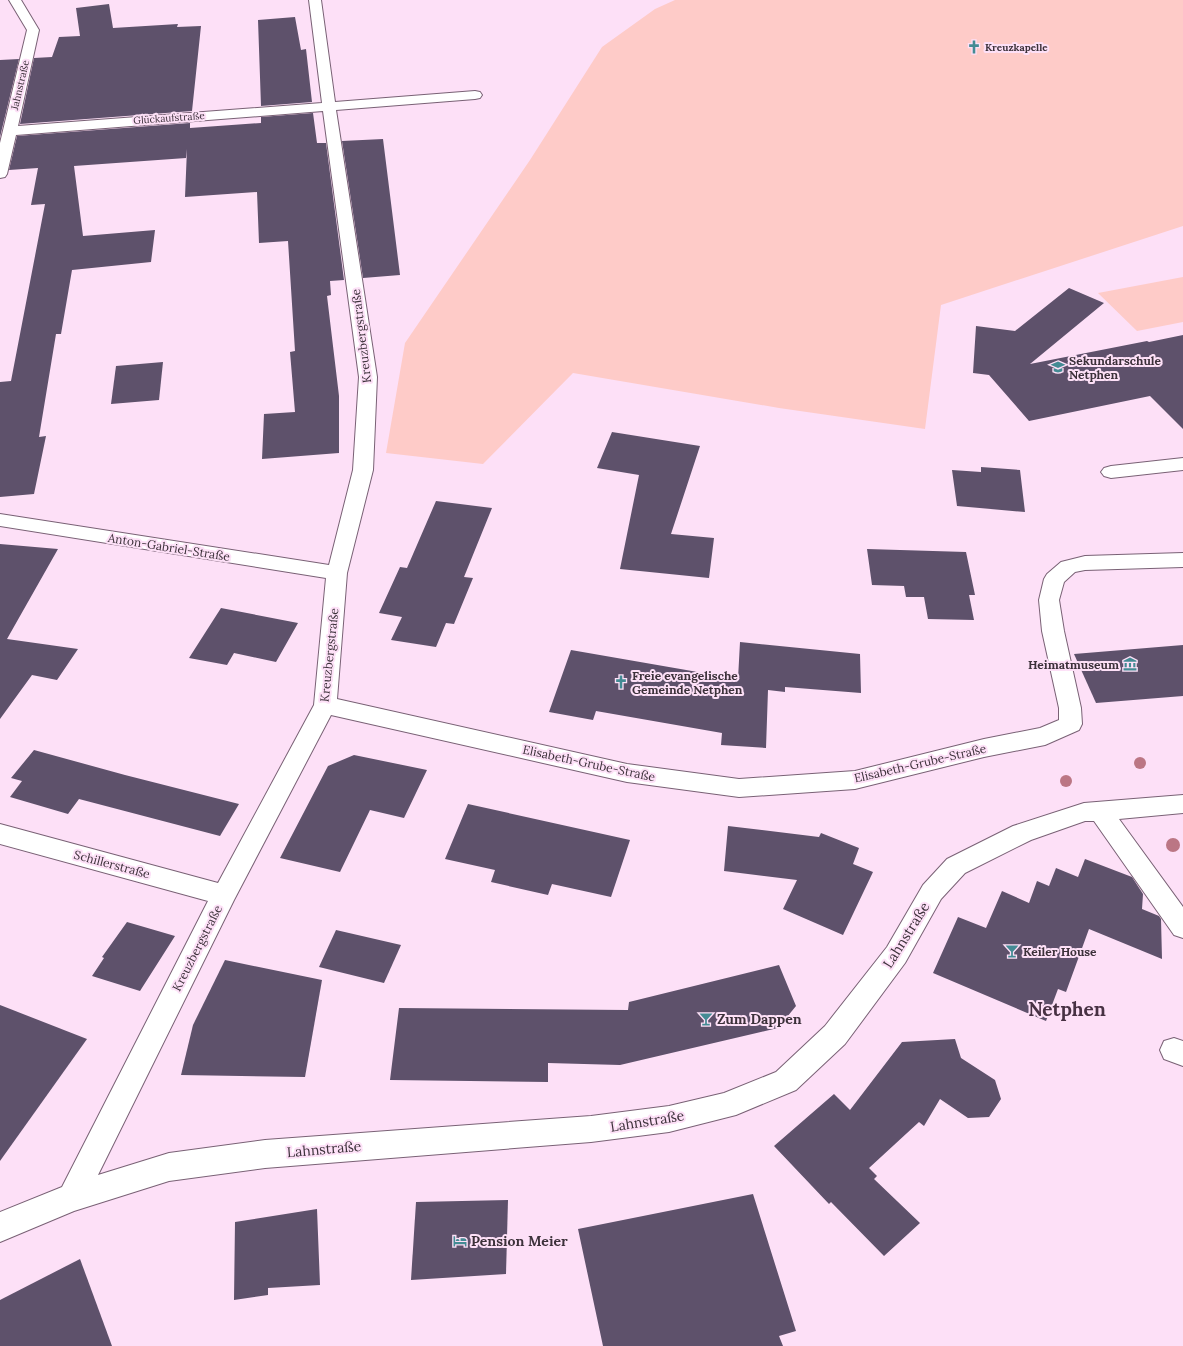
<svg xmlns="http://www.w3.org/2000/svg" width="1183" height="1346" viewBox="0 0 1183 1346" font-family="Lora,serif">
	<rect width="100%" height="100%" fill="#fde0f7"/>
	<g fill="#fecbc8">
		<polygon points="675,0 1183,0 1183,226 941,305 925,429 779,408 573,373 483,464 386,453 405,343 530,160 602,47 655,9"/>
		<polygon points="1183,277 1183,322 1137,331 1098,293"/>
	</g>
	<g fill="#5e516b">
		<polygon points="109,4 113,28 178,24 177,27 201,26 192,111 20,124 34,58 52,57 59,37 80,36 76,8"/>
		<polygon points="295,17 301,50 306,49 312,102 261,106 258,20"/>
		<polygon points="19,59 0,137 0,60"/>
		<polygon points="313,113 317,143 326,143 344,280 330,281 331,295 327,296 339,396 339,453 262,459 264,414 295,412 290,352 295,351 288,241 259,243 257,192 185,197 187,149 186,158 74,166 83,236 155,230 151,262 72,270 61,334 56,334 39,437 46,436 34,494 0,497 0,382 11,381 45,204 31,205 38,168 9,170 17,136 190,123 190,128 261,123 261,117"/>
		<polygon points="383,139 400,275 363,278 342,141"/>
		<polygon points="1069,288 1104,303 1030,364 1147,341 1149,342 1183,335 1183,429 1150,396 1029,421 989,375 973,373 976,326 1015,331"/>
		<polygon points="163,362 159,400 111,404 116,366"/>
		<polygon points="612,432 700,446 671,534 714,538 709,578 620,569 639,475 597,468"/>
		<polygon points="981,467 1020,470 1025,512 957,506 952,470 981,472"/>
		<polygon points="436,501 492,508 464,577 473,578 454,624 446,623 436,647 391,640 402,617 379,613 400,567 407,568"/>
		<polygon points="0,544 58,549 7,639 78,649 57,680 32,675 0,719"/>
		<polygon points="867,549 966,552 975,595 969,595 974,620 928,619 924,597 906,597 904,586 872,585"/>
		<polygon points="221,608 298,623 276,662 234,653 227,665 189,658"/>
		<polygon points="740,642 860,654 861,693 785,687 785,692 768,690 766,748 721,745 722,733 596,711 593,720 549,712 571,650 738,679"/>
		<polygon points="1183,645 1183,696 1096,703 1074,654"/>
		<polygon points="34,750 125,775 239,804 220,836 79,799 68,814 10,797 22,781 11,778"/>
		<polygon points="354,755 427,770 404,818 370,810 340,872 280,858 328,766"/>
		<polygon points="468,804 630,840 611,897 552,884 548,895 491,882 495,870 445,859"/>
		<polygon points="728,826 819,837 821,833 859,848 853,864 873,872 843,935 783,909 797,880 724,871"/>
		<polygon points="1085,859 1132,877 1143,894 1142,909 1159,916 1161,919 1162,959 1089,929 1066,992 1058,989 1046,1021 933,973 958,917 986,928 1002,891 1029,903 1037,881 1049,886 1056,868 1078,877"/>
		<polygon points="127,922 175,936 140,991 92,976 104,958 102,957"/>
		<polygon points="336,930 401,945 384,983 319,967"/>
		<polygon points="225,960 322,980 305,1077 181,1075 193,1025"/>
		<polygon points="779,965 796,1006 778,1028 620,1065 548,1063 548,1082 390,1080 399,1008 628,1010 629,1002"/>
		<polygon points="0,1005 87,1039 0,1161"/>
		<polygon points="955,1039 961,1058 995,1080 1001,1099 989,1117 968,1118 940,1099 924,1126 919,1122 869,1168 877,1176 874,1179 920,1223 884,1256 831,1202 829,1204 774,1146 834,1094 850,1110 902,1042"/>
		<polygon points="753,1194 796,1331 779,1336 783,1346 603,1346 578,1229"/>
		<polygon points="508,1200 506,1274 411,1280 416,1202"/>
		<polygon points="317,1209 320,1285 268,1288 268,1295 234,1300 235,1222"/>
		<polygon points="80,1259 112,1346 0,1346 0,1300"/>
	</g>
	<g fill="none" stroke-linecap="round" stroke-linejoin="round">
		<g stroke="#796175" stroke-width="2">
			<g id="minor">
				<polygon points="9,0 21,0 39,30 18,126 322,103 309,0 321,0 335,102 475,91 480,92 482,95 480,98 475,99 336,110 377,377 373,470 347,573 337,699 627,764 739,779 855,771 984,739 1040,728 1059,720 1059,708 1042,631 1039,600 1044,579 1047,574 1061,562 1085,556 1183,553 1183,567 1085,570 1075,572 1064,582 1059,600 1064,631 1081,708 1082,724 1079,730 1045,745 984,757 855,789 739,797 627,782 331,715 234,900 98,1175 169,1153 265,1140 591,1116 669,1106 724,1093 776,1072 825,1026 887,947 923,885 947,859 1013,826 1084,803 1183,795 1183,813 1119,819 1183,907 1183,938 1174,935 1094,821 1085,821 1031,840 965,873 941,899 905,963 845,1044 796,1090 736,1115 669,1132 591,1142 265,1168 169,1181 74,1211 0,1242 0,1212 62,1187 208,901 0,844 0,824 218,883 314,705 326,578 0,526 0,514 329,565 353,470 359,377 323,111 16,135 7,174 5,177 0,178 0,143 27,30"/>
				<polygon points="1183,458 1183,470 1111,478 1104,476 1101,472 1104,468 1111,466"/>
				<polygon points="1174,1038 1183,1041 1183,1066 1164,1059 1160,1050 1164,1041"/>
			</g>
		</g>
		<use href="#minor" fill="#fff" fill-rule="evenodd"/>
	</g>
	<g fill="#bb7684">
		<circle cx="1140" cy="763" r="6"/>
		<circle cx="1066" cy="781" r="6"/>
		<circle cx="1173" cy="845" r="7"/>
	</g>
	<defs>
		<g id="church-bare" transform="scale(1.08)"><path d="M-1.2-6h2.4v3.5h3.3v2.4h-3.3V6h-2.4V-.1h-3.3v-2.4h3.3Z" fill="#448b94" stroke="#fde0f7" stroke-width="2.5" paint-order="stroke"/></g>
		<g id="school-bare" transform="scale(1.08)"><path d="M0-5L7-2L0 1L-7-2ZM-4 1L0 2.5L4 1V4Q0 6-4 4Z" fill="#448b94" stroke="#fde0f7" stroke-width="2.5" paint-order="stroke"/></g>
		<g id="museum-bare" transform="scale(1.08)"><path d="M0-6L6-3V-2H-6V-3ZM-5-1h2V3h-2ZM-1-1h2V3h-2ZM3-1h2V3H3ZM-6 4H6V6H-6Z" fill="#448b94" stroke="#fde0f7" stroke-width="2.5" paint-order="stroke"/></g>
		<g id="bar-bare" transform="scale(1.08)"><path d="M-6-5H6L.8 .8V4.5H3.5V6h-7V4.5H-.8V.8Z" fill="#448b94" stroke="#fde0f7" stroke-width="2.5" paint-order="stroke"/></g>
		<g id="hotel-bare" transform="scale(1.08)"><path d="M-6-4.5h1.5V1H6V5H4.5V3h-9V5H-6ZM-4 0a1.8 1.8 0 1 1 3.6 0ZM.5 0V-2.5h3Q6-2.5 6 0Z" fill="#448b94" stroke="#fde0f7" stroke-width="2.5" paint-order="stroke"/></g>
	</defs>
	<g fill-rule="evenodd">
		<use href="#church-bare" x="974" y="47"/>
		<use href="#school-bare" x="1058" y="367"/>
		<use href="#museum-bare" x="1130" y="664"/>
		<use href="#church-bare" x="621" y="682"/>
		<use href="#bar-bare" x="1012" y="951"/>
		<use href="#bar-bare" x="706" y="1019"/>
		<use href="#hotel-bare" x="460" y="1241"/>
	</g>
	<g text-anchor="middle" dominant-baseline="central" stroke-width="4" stroke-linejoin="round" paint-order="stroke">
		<g font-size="10" font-weight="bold" fill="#3c313a" stroke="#fde0f7" text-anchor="start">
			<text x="985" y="47">Kreuzkapelle</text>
		</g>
		<g font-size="10" fill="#3c313a" stroke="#fde0f7">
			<text transform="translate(20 85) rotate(-77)">Jahnstraße</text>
			<text transform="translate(169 118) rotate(-4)">Glückaufstraße</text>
		</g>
		<g font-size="12" fill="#3c313a" stroke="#fde0f7">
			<text transform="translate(361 336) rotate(-97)">Kreuzbergstraße</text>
			<text transform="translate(169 547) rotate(9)">Anton-Gabriel-Straße</text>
			<text transform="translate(329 655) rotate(-84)">Kreuzbergstraße</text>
			<text transform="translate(589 763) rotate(12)">Elisabeth-Grube-Straße</text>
			<text transform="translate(920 763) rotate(-13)">Elisabeth-Grube-Straße</text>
			<text transform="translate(112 864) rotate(15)">Schillerstraße</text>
			<text transform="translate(197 948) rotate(-63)">Kreuzbergstraße</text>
		</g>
		<g font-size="12" font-weight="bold" fill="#3c313a" stroke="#fde0f7" text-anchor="start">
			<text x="1069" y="360">Sekundarschule<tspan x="1069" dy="14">Netphen</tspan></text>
			<text x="1119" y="664" text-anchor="end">Heimatmuseum</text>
			<text x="632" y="675">Freie evangelische<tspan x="632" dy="14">Gemeinde Netphen</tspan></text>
			<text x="1023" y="951">Keiler House</text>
		</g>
		<g font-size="14" fill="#3c313a" stroke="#fde0f7">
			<text transform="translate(906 935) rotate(-58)">Lahnstraße</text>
			<text transform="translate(647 1121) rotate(-9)">Lahnstraße</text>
			<text transform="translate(324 1149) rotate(-5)">Lahnstraße</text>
		</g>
		<g font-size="14" font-weight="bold" fill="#3c313a" stroke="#fde0f7" text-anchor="start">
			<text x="717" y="1019">Zum Dappen</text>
			<text x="471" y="1241">Pension Meier</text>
		</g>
		<g font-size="19" font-weight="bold" fill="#473143" stroke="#fde0f7">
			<text x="1067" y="1009">Netphen</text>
		</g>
	</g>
</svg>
